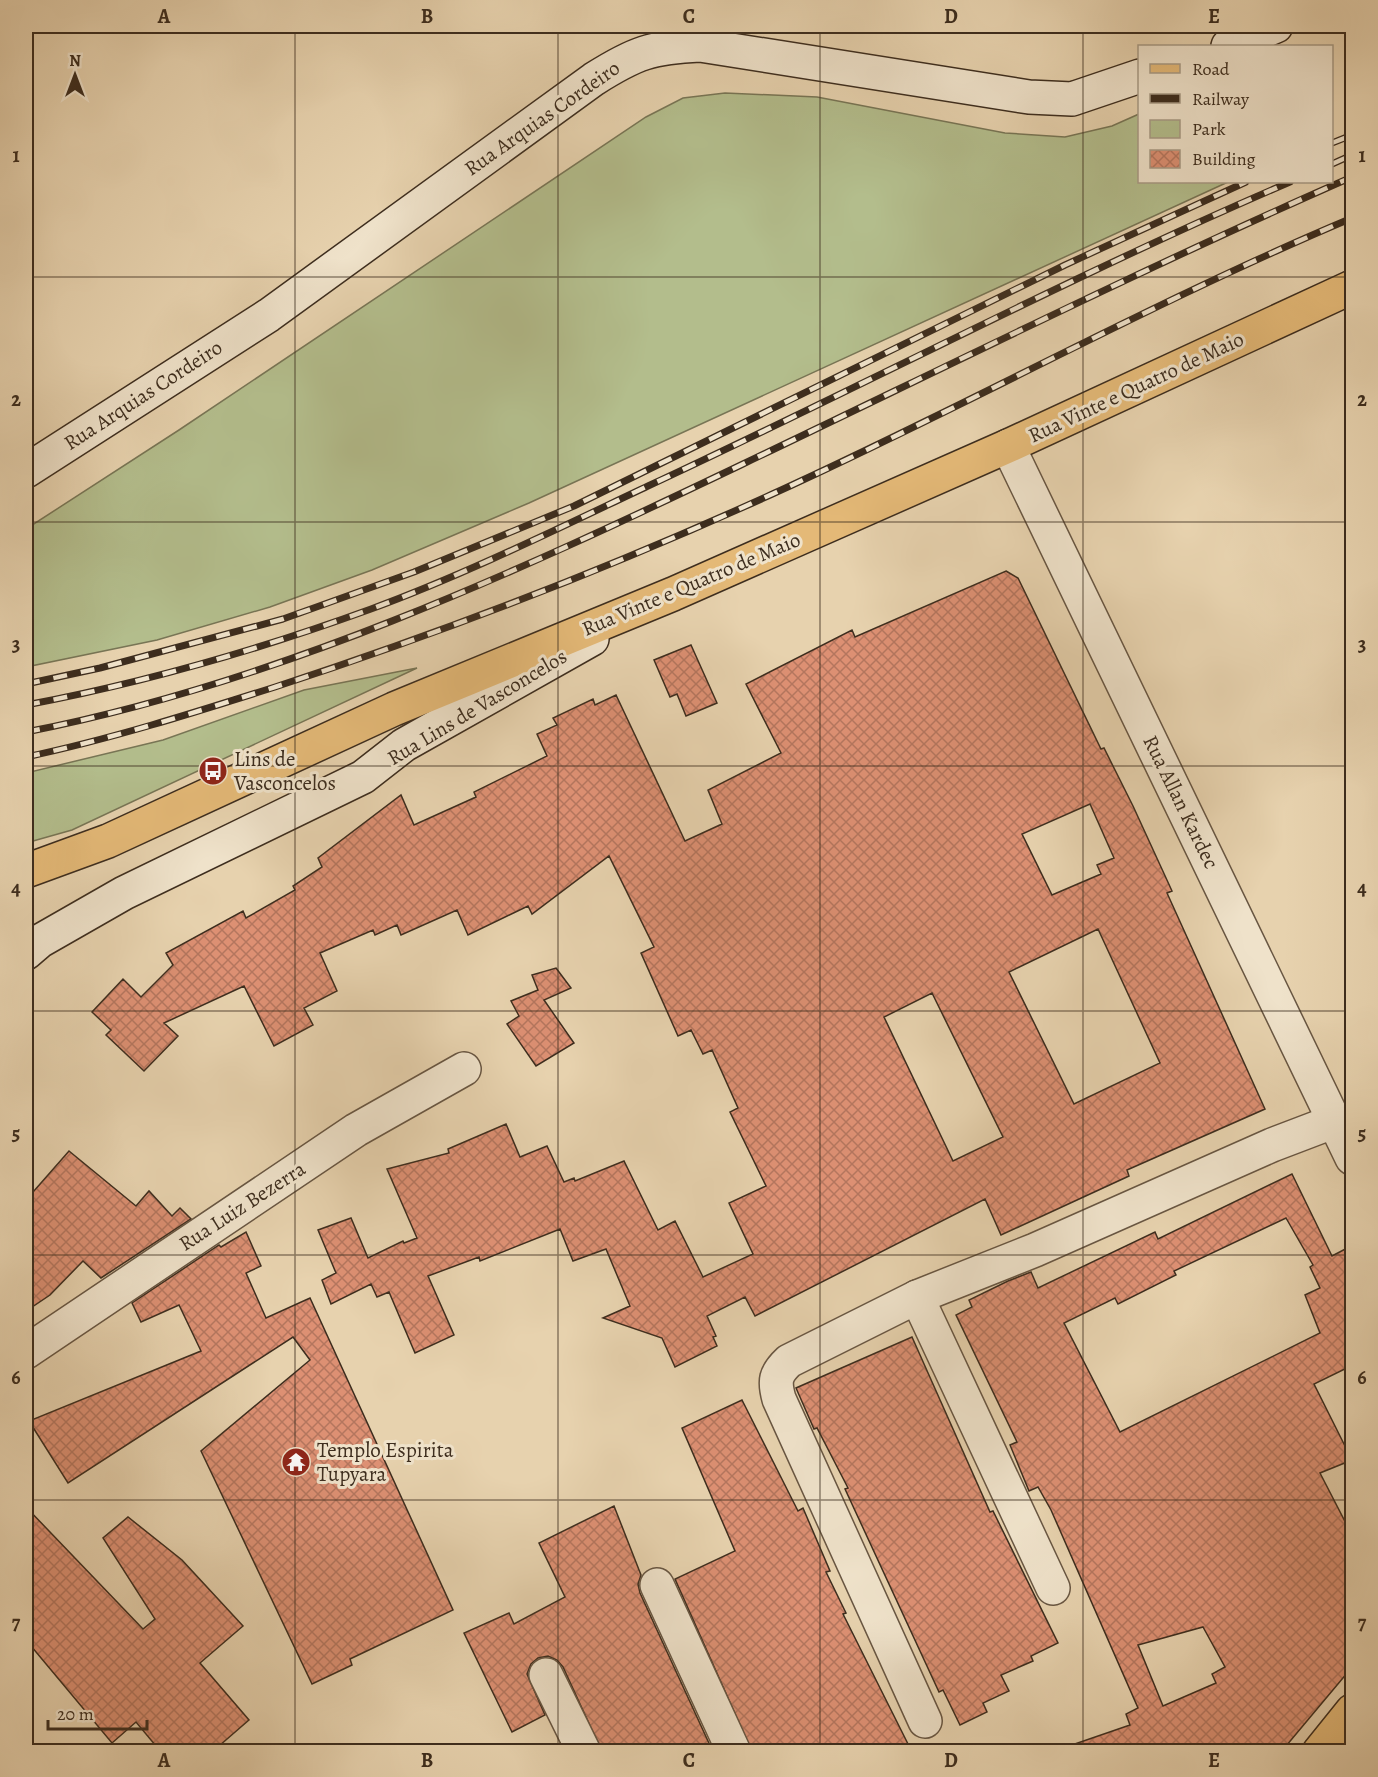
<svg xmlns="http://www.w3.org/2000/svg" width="1378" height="1777" viewBox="0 0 1378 1777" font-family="Alegreya,serif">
	<defs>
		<pattern id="building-cross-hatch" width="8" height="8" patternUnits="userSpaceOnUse" patternTransform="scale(1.5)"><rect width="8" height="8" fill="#dd9073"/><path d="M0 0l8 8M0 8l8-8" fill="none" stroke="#b4765e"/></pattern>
	</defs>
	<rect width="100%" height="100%" fill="#e7d2ae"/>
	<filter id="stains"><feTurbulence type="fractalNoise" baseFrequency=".00333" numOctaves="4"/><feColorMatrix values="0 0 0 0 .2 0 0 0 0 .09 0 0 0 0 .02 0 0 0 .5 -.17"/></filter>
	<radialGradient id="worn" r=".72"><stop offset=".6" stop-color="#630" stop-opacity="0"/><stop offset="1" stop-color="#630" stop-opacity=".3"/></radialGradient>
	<g fill="#b3bd8c" stroke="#787555" stroke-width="1.5">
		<polygon points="725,93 817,97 1005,133 1065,137 1112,126 1139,114 1140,182 1228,182 529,503 372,570 270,607 157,640 26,667 26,529 179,430 646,117 683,98"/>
		<polygon points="417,668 72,830 26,843 26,773 163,740 304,690"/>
	</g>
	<g fill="url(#building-cross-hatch)" stroke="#3d2d1e" stroke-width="1.5" fill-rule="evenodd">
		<path d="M1006,571L1018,578L1101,749L1104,748L1133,806L1172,891L1167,893L1265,1109L1127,1170L1129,1176L1001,1235L985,1199L755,1316L745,1297L707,1316L716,1336L713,1337L717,1346L675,1367L662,1338L603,1318L630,1306L606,1249L573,1261L560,1229L480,1261L479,1257L428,1276L454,1335L415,1353L389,1292L377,1297L371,1284L331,1304L322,1280L336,1273L318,1230L351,1218L368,1258L403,1241L404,1243L417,1238L387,1169L449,1153L448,1149L506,1124L520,1157L547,1146L564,1182L574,1178L575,1181L624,1161L658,1230L675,1221L703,1277L753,1254L729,1203L766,1186L730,1112L738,1108L712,1050L703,1054L691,1030L678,1036L641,953L654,947L609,856L532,914L528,906L468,935L457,910L401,935L397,925L375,935L373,930L320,953L337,991L304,1008L313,1025L274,1046L244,986L164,1023L178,1036L144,1071L106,1035L111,1030L92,1012L123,979L141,997L173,965L166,953L243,911L246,918L295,890L293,886L322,867L318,858L401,795L414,825L476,797L474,792L547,756L537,734L557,725L553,718L593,699L595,705L616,695L685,841L722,824L708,790L781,753L746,684L852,630L855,637ZM1090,804L1114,858L1097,865L1101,874L1052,895L1022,834ZM1098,929L1160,1063L1074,1104L1009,972ZM932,993L1003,1137L953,1161L884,1017Z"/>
		<polygon points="691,645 717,703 686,716 677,694 670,697 654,660"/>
		<polygon points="556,968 571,988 544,1000 574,1043 536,1066 507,1024 519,1016 511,1001 538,990 532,975"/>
		<polygon points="69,1151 136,1206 149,1191 172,1216 180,1208 191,1219 101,1278 83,1261 50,1295 26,1311 26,1200"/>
		<path d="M1292,1174L1332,1256L1353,1245V1365L1314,1384L1352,1460L1320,1473L1353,1537V1666L1281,1752H1067L1066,1747L1130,1725L1126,1714L1138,1708L1051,1510L1038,1487L1029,1491L1010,1445L1017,1442L956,1315L972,1307L969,1300L1008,1281L1031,1272L1038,1288L1155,1232L1158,1239ZM1286,1218L1313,1265L1310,1267L1320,1288L1305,1295L1320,1333L1120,1432L1064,1323L1115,1298L1118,1304L1176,1275L1174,1271ZM1203,1627L1225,1667L1212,1674L1216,1683L1163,1706L1138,1645Z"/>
		<polygon points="246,1232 261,1266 246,1273 266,1318 310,1298 453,1610 350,1659 352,1665 312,1684 201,1451 310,1360 293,1337 68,1483 29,1421 201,1351 179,1305 141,1322 132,1303 219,1245 221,1247"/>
		<polygon points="912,1337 990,1512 993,1511 1058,1643 1031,1656 1033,1661 1001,1675 1009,1691 983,1703 987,1712 960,1725 943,1690 939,1692 845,1489 848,1488 817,1428 814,1429 796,1388"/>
		<polygon points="742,1400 798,1511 803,1508 830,1571 826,1572 846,1613 843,1614 912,1752 752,1752 675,1579 735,1551 682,1428"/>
		<polygon points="614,1506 641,1575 638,1584 640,1593 713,1752 602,1752 563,1667 557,1660 548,1656 538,1658 531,1664 527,1674 545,1715 512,1732 464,1633 509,1613 514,1624 565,1597 539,1543"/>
		<polygon points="26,1507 143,1629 155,1619 103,1538 128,1517 182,1560 243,1626 200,1663 249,1720 212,1752 161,1752 136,1722 112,1743 26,1640"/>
	</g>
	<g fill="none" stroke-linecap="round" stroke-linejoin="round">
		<g stroke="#685642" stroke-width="36">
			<g id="street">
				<polyline points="1008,446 1352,1158"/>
				<polyline points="917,1297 1053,1588"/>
				<polyline points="26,1352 356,1130 464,1069"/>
				<polyline points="657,1585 734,1752"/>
				<polyline points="546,1675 584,1752"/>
				<path d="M925,1721L779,1399C774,1381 775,1374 789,1361L917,1297L1035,1250L1272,1145L1335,1121"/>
			</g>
		</g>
		<g stroke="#3d2d1e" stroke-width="36">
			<g id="secondary">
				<polyline points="1228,46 1276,26"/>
				<path d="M26,471L269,315L594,79C635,53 652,47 700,45L1029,97L1072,99L1140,76"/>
				<polyline points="26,953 40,941 124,893 363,777 404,745 592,639"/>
			</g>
		</g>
		<g stroke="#3d2d1e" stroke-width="36">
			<g id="primary">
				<polyline points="26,871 108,841 394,709 673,594 1008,446 1352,287"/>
				<polyline points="1319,1752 1352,1711"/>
			</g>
		</g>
		<use href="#street" stroke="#efe2ca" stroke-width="33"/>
		<use href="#secondary" stroke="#efe2ca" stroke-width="33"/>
		<use href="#primary" stroke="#e4b977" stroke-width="33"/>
		<g stroke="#3d2d1e" stroke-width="7">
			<g id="rail">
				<polyline points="1332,143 1352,135"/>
				<polyline points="1332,164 1352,155"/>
				<polyline points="26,684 100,668 283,619 414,572 574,506 1065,265 1246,182"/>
				<path d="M26,705C143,683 258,650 371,609C466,574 557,529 648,486C863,386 1073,275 1290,182"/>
				<path d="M26,732C277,683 513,574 743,464C946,367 1146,267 1352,177"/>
				<path d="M26,757C111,739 193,713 275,687C447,631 615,566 779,491C972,403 1157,300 1352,218"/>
			</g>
		</g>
		<use href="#rail" stroke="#efe2ca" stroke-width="4.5" stroke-dasharray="14" stroke-linecap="butt"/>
	</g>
	<path fill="none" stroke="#3d2d1e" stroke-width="1.5" stroke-opacity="0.55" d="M295,26V1752M558,26V1752M820,26V1752M1083,26V1752M26,277H1352M26,522H1352M26,766H1352M26,1011H1352M26,1255H1352M26,1500H1352"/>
	<defs>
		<g id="bus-disc" transform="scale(1.5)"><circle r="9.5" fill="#8f2418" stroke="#efe2ca"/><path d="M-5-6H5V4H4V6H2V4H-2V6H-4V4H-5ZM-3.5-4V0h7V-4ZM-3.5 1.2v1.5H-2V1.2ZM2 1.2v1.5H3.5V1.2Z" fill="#fff"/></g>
		<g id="temple-disc" transform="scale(1.5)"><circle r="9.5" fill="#8f2418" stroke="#efe2ca"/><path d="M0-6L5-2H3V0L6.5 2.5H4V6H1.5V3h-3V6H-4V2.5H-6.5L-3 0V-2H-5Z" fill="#fff"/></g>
	</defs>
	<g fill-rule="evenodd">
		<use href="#bus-disc" x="213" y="771"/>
		<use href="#temple-disc" x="296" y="1462"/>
	</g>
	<g text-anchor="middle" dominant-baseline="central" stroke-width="6" stroke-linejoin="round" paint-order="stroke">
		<g font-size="21" fill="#3d2d1e" stroke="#efe2ca">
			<text transform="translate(542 118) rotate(-35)">Rua Arquias Cordeiro</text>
			<text transform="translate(1136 387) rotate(-25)">Rua Vinte e Quatro de Maio</text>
			<text transform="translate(143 395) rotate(-33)">Rua Arquias Cordeiro</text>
			<text transform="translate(691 584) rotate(-23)">Rua Vinte e Quatro de Maio</text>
			<text transform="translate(477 707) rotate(-31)">Rua Lins de Vasconcelos</text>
			<text transform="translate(1181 802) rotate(64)">Rua Allan Kardec</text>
			<text transform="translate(242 1206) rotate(-33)">Rua Luiz Bezerra</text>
		</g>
		<g font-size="21" fill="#3d2d1e" stroke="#efe2ca" text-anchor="start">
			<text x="234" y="759">Lins de<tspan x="234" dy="24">Vasconcelos</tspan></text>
			<text x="317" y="1450">Templo Espirita<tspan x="317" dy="24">Tupyara</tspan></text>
		</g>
	</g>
	<rect width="1378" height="1777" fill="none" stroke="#e7d2ae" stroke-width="66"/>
	<rect x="1138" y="45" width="195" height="138" fill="#efe2ca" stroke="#a89a85" stroke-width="1.5"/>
	<rect x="1150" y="64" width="30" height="9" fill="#e4b977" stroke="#a89a85" stroke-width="1.5"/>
	<text x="1192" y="75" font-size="18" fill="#3d2d1e">Road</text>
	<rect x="1150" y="94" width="30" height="9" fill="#3d2d1e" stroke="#a89a85" stroke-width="1.5"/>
	<text x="1192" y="105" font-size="18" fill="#3d2d1e">Railway</text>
	<rect x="1150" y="120" width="30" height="18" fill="#b3bd8c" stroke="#a89a85" stroke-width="1.5"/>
	<text x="1192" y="135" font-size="18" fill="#3d2d1e">Park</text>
	<rect x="1150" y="150" width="30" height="18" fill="url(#building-cross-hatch)" stroke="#a89a85" stroke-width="1.5"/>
	<text x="1192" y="165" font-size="18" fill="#3d2d1e">Building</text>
	<g transform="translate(75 75)" stroke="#efe2ca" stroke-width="4.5" paint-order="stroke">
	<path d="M0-4.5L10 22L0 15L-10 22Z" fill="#3d2d1e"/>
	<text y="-9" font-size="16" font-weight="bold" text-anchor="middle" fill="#3d2d1e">N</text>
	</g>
	<path d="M48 1720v9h99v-9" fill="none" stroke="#3d2d1e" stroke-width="3"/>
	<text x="57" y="1720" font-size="18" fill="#3d2d1e" stroke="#efe2ca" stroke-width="4.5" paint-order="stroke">20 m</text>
	<rect x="33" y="33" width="1312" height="1711" fill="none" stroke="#3d2d1e" stroke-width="2"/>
	<g font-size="20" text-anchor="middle" font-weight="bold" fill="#3d2d1e">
		<text x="164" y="23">A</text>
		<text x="427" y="23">B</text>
		<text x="689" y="23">C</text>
		<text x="951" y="23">D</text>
		<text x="1214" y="23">E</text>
		<text x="16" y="162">1</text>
		<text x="1362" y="162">1</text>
		<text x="16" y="406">2</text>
		<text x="1362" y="406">2</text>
		<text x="16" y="651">3</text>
		<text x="1362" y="651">3</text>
		<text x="16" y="895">4</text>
		<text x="1362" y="895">4</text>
		<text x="16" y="1140">5</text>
		<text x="1362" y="1140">5</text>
		<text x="16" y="1384">6</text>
		<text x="1362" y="1384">6</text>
		<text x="16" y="1629">7</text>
		<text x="1362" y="1629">7</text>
		<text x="164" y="1767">A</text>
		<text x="427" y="1767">B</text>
		<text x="689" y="1767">C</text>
		<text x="951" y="1767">D</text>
		<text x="1214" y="1767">E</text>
	</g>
	<rect width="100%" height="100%" filter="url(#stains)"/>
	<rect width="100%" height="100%" fill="url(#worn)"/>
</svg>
